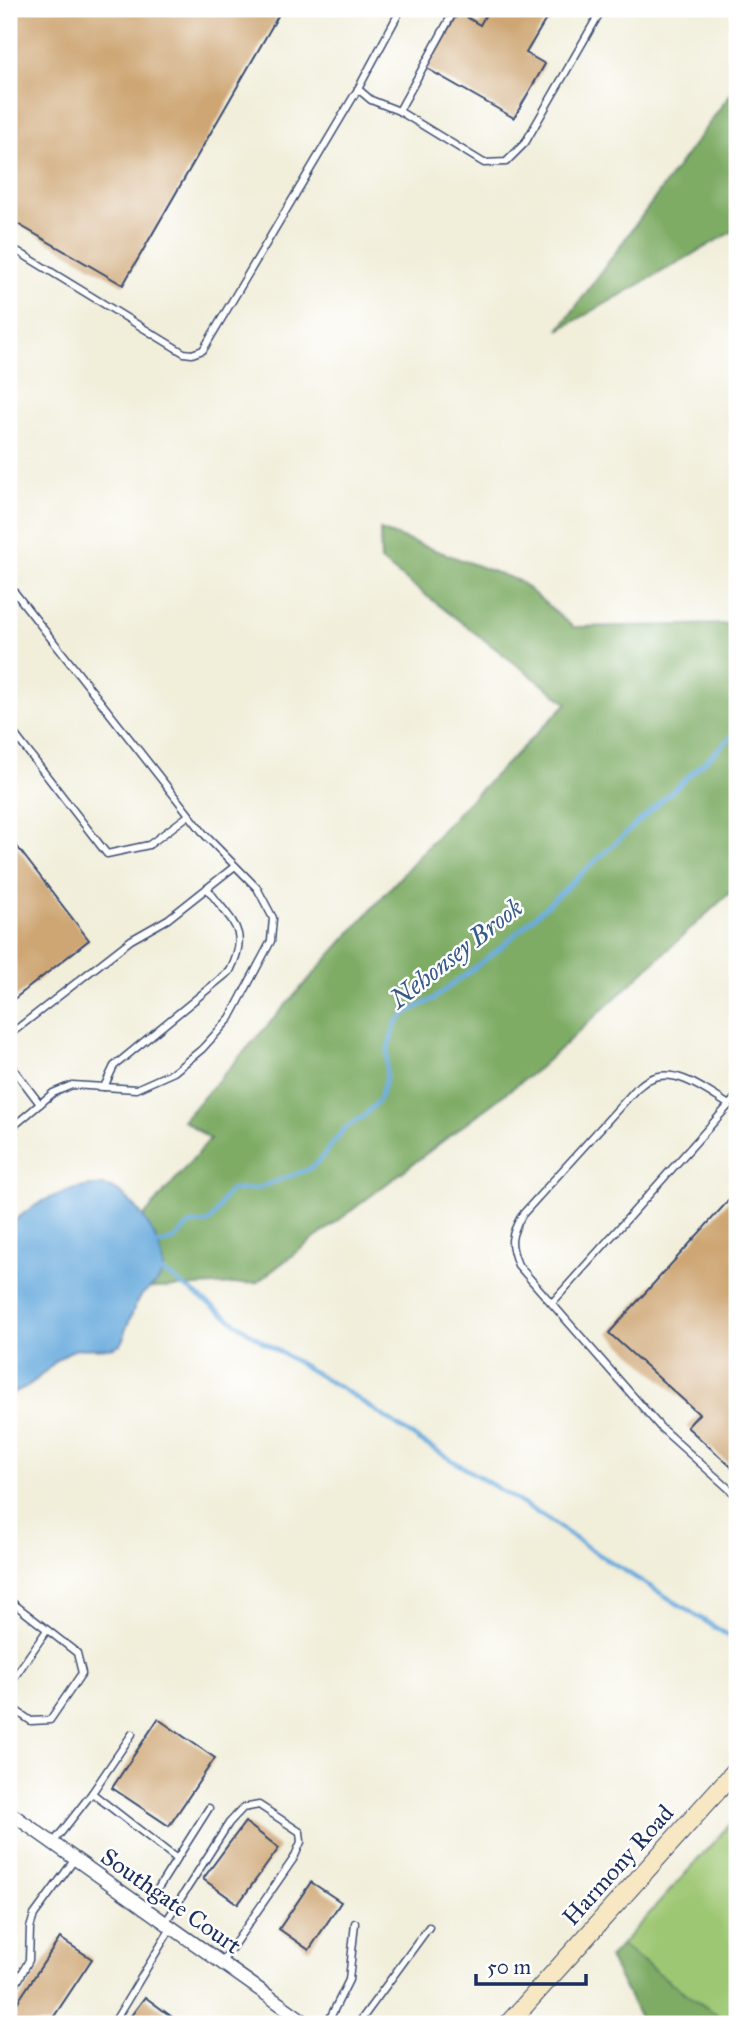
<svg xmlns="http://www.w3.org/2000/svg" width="746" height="2033" viewBox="0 0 746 2033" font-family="'IM FELL Great Primer',serif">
	<rect width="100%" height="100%" fill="#fff"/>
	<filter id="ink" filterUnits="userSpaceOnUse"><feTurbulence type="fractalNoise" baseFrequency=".0143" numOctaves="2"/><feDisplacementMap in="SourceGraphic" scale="14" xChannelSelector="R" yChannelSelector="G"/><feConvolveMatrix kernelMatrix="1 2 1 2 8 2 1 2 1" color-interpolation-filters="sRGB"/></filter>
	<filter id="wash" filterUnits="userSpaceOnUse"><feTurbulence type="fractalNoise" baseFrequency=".00686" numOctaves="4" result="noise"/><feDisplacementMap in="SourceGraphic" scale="28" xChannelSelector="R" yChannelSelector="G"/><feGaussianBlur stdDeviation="1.57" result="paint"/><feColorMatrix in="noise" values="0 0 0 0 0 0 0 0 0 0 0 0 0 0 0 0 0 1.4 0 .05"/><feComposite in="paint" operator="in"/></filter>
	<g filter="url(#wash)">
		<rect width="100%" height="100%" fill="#f1eeda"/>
		<polygon fill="#9ec773" stroke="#5c7b68" stroke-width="2" points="737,1816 737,2024 732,2024 690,1997 621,1945"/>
		<g fill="#7eac65" stroke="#4c6e62" stroke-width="2">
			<polygon points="737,85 737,229 559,330"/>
			<polygon points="380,530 519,581 573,627 737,624 737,886 539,1068 256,1283 119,1290 133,1229 210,1139 183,1120 461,809 567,703 381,561"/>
			<polygon points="621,1945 690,1997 732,2024 643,2024 609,1958"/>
		</g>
		<path fill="#69abdd" stroke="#426d9e" stroke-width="2" d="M90,1186C97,1186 105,1185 111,1188C134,1196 169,1248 162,1273C159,1285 148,1287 141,1296C134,1306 130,1320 125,1331C127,1357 89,1345 74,1350C56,1356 45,1375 29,1385C23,1389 15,1392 9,1395V1226C33,1203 57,1192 90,1186Z"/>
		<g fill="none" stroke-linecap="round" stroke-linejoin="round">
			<g stroke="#69abdd" stroke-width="4.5">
				<path d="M154,1246L175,1239L190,1224L207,1223C222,1212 216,1203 231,1190L255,1189L309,1169L317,1163L344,1129L365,1115L379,1100L386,1078L388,1048L396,1023L408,1012L432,1000L499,949L737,732"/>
				<polyline points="159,1270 170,1276 260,1340 352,1395 419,1440 549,1520 590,1549 737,1641"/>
			</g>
		</g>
		<g id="blocks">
			<g fill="#cea673">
				<polygon points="9,9 282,9 123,285 9,219"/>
				<polygon points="489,9 552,9 526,53 545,64 514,118 426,68 458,12 480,25"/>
				<polygon points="9,836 89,940 9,1003"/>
				<polygon points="737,1191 737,1472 687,1427 699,1414 609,1333"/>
				<polygon points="158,1719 215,1758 169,1826 112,1788"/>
				<polygon points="245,1822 279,1848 238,1904 203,1879"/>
				<polygon points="311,1882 341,1902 309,1950 279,1929"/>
				<polygon points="60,1938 92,1959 49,2024 9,2024 9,2015"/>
				<polygon points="145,1997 172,2017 166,2024 125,2024"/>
			</g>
		</g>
	</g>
	<g filter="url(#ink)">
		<use href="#blocks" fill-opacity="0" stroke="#3b4c71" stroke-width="2"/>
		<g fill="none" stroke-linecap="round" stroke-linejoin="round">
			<g stroke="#3b4c71" stroke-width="9">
				<g id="lane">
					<polyline points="401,9 358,89 371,100 399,111 484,163 506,162 525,143 602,9"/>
					<polyline points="399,111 455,9"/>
					<polyline points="9,246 184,353 192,354 203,350 358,89"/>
					<polyline points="9,585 205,835 257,888 273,918 271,941 230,1018 202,1049 174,1072 136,1089 72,1085 53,1093 9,1130"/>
					<polyline points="9,727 107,854 149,845 189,815"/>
					<polyline points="9,1035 131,940 168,919 235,866"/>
					<polyline points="9,1063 40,1104"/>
					<path d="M104,1087L114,1066L230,971C251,929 231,922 207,888"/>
					<path d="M737,1096L729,1105C708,1092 676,1066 650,1079C645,1081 640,1086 636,1089L522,1215C510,1236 509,1243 518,1265L661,1428L737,1496"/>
					<polyline points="552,1303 729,1105"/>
					<polyline points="9,1600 77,1653 82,1673 50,1720 31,1721 12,1708 9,1694"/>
					<polyline points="9,1685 47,1630"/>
					<polyline points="92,1793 177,1859"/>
					<polyline points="53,1843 92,1793 132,1734"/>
					<polyline points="145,1909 209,1808"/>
					<polyline points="165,1923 229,1823 243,1808 259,1805 300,1832 301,1842 294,1858 222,1962"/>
					<polyline points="9,1991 19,1979 29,1960 30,1928 34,1915 75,1859"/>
					<polyline points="113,2024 171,1928"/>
					<polyline points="327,2024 349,1980 355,1923"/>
					<polyline points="358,2024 429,1927"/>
				</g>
			</g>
			<g stroke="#3b4c71" stroke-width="15">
				<polyline id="street" points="9,1812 308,2024"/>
			</g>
			<g stroke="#3b4c71" stroke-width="20">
				<polyline id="secondary" points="508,2024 737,1769"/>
			</g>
			<use href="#lane" stroke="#fff" stroke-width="6"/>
			<use href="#street" stroke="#fff" stroke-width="12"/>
			<use href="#secondary" stroke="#f7e8c3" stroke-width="18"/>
		</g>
	</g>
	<g text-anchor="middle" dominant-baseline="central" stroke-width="5" stroke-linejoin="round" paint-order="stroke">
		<g font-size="24" fill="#1b2f5e" stroke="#fff">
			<text transform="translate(618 1865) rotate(-48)">Harmony Road</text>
			<text transform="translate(171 1901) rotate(35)">Southgate Court</text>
		</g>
		<g font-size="26" font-style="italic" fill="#365a8a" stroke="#fff">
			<text transform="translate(456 953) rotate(-38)">Nehonsey Brook</text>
		</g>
	</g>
	<rect width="746" height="2033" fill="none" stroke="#fff" stroke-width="35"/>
	<path d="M476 1974v10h110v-10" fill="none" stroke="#1b2f5e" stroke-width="3.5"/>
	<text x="487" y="1974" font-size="21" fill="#1b2f5e" stroke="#ffffff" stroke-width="5" paint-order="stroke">50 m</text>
</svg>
